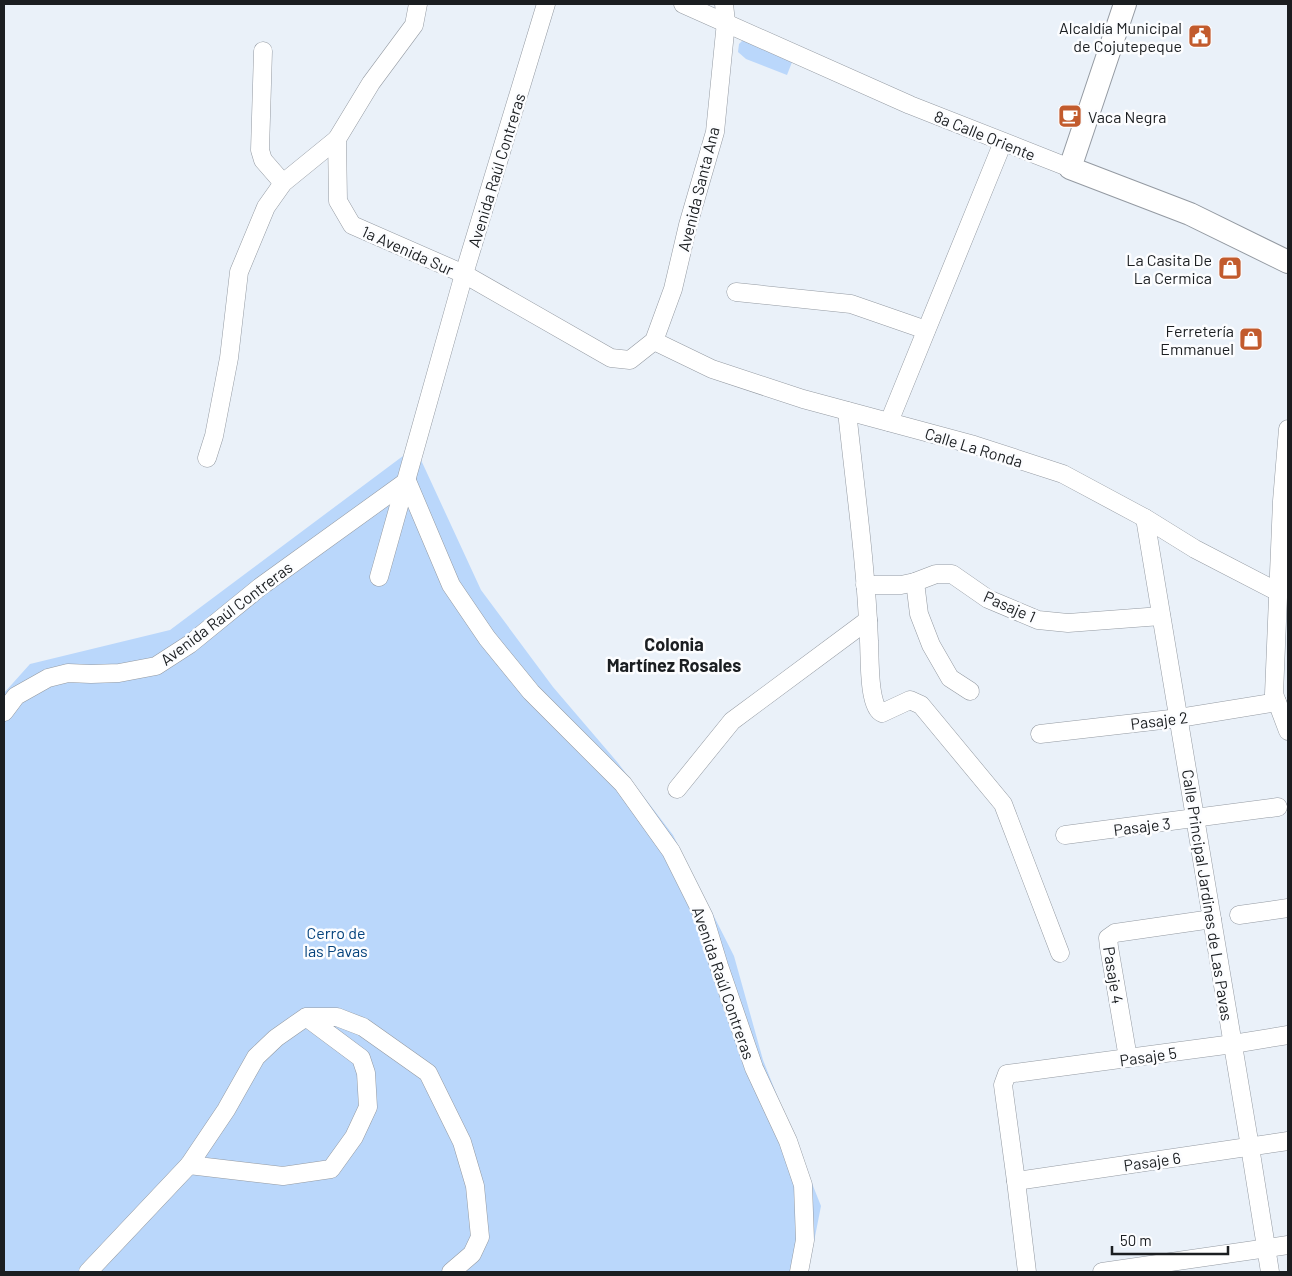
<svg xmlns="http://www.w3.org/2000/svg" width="1292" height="1276" viewBox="0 0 1292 1276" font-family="Barlow,sans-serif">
	<rect width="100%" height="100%" fill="#eaf1f9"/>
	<g fill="#bad7fb">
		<polygon points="743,40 794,57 787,75 746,59 738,52 739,44"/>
		<polygon points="415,447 481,590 553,687 618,763 673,835 734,956 763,1060 821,1206 808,1272 4,1272 4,693 30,664 170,630"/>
	</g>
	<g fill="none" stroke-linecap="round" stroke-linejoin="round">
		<g stroke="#949aa2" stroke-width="19">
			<g id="minor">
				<polyline points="418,4 414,25 371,83 337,139 338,201 352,225 464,274 611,358 630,360 654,341 673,289 688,225 715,132 726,22 724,4"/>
				<polyline points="683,4 910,105 1070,168"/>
				<polyline points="263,51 260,150 263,160 283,183"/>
				<polyline points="736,292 851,304 926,330"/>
				<polyline points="654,341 712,369 803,399 974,445 1063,474 1145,518 1195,549 1278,592"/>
				<path d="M847,411C855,487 866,564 869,641C870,655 868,708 882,713L910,700L921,705L1003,804L1060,953"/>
				<polyline points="889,422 1003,142"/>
				<polyline points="1288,429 1282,501 1274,694 1288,731"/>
				<polyline points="207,458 214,436 229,358 239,272 266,207 283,183 337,139"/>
				<polyline points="1145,518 1250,1147 1270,1272"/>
				<polyline points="379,577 464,274 546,4"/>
				<polyline points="915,582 919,614 931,645 950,678 970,691"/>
				<polyline points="865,585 901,585 915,582 936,574 952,574 988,599 1038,620 1068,623 1161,616"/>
				<polyline points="4,712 16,696 48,678 68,673 91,674 119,673 156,666 190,644 260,587 407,481 451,585 487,638 531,692 623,784 671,851 704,917 719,966 754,1068 788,1141 803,1185 805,1240 799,1272"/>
				<polyline points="1040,734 1179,718 1277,702"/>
				<polyline points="677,789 732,721 868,620"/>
				<polyline points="1065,835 1278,807"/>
				<polyline points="1239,915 1288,908"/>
				<polyline points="306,1017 361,1058 366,1073 368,1107 354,1137 331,1169 283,1176 189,1165 226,1110 256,1057 276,1038 306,1017 337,1017 363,1027 428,1073 462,1142 475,1186 480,1237 472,1254 451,1272"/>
				<polyline points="1128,1058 1109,947 1108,938 1115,933 1212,919"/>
				<polyline points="1016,1181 1288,1141"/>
				<polyline points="88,1272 189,1165"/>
				<polyline points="1027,1272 1016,1181 1003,1085 1007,1074 1233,1044 1288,1035"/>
				<polyline points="1102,1272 1288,1245"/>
			</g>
		</g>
		<g stroke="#949aa2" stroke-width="24">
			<polyline id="major" points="1125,4 1070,168 1190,214 1288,262"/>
		</g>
		<use href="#minor" stroke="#fff" stroke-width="18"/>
		<use href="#major" stroke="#fff" stroke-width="22"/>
	</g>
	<defs>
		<g id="civic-square" transform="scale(1.25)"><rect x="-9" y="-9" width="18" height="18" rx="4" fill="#c25b2d" stroke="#fcfdff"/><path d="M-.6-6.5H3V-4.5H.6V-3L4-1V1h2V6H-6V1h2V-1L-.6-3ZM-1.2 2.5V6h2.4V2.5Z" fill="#fff"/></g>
		<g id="cafe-square" transform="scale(1.25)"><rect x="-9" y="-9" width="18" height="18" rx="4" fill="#c25b2d" stroke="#fcfdff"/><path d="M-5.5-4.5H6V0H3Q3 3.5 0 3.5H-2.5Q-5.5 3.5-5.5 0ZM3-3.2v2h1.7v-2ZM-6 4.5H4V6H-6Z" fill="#fff"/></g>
		<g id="shop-square" transform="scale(1.25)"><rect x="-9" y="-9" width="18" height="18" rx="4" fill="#c25b2d" stroke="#fcfdff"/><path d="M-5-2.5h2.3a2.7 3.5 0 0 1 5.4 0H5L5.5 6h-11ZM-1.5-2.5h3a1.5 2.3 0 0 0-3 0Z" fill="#fff"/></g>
	</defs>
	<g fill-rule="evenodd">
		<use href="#civic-square" x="1200" y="36"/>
		<use href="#cafe-square" x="1070" y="116"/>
		<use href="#shop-square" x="1230" y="268"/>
		<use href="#shop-square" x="1251" y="339"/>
	</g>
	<g text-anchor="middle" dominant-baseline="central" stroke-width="5" stroke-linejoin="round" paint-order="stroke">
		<g font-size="16" fill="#1b1e21" stroke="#fcfdff" text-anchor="end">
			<text x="1182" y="27">Alcaldía Municipal<tspan x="1182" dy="18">de Cojutepeque</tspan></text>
			<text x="1088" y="116" text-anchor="start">Vaca Negra</text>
			<text x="1212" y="259">La Casita De<tspan x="1212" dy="18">La Cermica</tspan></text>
			<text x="1234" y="330">Ferretería<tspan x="1234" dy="18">Emmanuel</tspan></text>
		</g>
		<g font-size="16" fill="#1b1e21" stroke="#fcfdff">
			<text transform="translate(985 135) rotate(22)">8a Calle Oriente</text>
			<text transform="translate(496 170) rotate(-73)">Avenida Raúl Contreras</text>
			<text transform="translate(698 189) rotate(-76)">Avenida Santa Ana</text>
			<text transform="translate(408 250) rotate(24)">1a Avenida Sur</text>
			<text transform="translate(974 447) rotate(17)">Calle La Ronda</text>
			<text transform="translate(1010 606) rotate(24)">Pasaje 1</text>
			<text transform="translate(226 613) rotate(-37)">Avenida Raúl Contreras</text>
			<text transform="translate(1159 720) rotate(-7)">Pasaje 2</text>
			<text transform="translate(1142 826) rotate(-7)">Pasaje 3</text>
			<text transform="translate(1208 895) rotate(81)">Calle Principal Jardines de Las Pavas</text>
			<text transform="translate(1114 975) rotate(81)">Pasaje 4</text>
			<text transform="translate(724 983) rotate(71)">Avenida Raúl Contreras</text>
			<text transform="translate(1148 1056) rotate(-8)">Pasaje 5</text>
			<text transform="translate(1152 1161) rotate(-8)">Pasaje 6</text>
		</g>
		<g font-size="16" fill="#04427c" stroke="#fcfdff">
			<text x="336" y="932">Cerro de<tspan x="336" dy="18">las Pavas</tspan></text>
		</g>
		<g font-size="18" font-weight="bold" fill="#1b1e21" stroke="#fcfdff">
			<text x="674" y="644">Colonia<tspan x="674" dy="21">Martínez Rosales</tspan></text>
		</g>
	</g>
	<rect width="1292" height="1276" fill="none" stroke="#1b1e21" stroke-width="10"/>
	<path d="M1112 1246v8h116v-8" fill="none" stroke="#1b1e21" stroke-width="2.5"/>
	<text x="1120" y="1246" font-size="15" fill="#1b1e21" stroke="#fcfdff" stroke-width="4" paint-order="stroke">50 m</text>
</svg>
